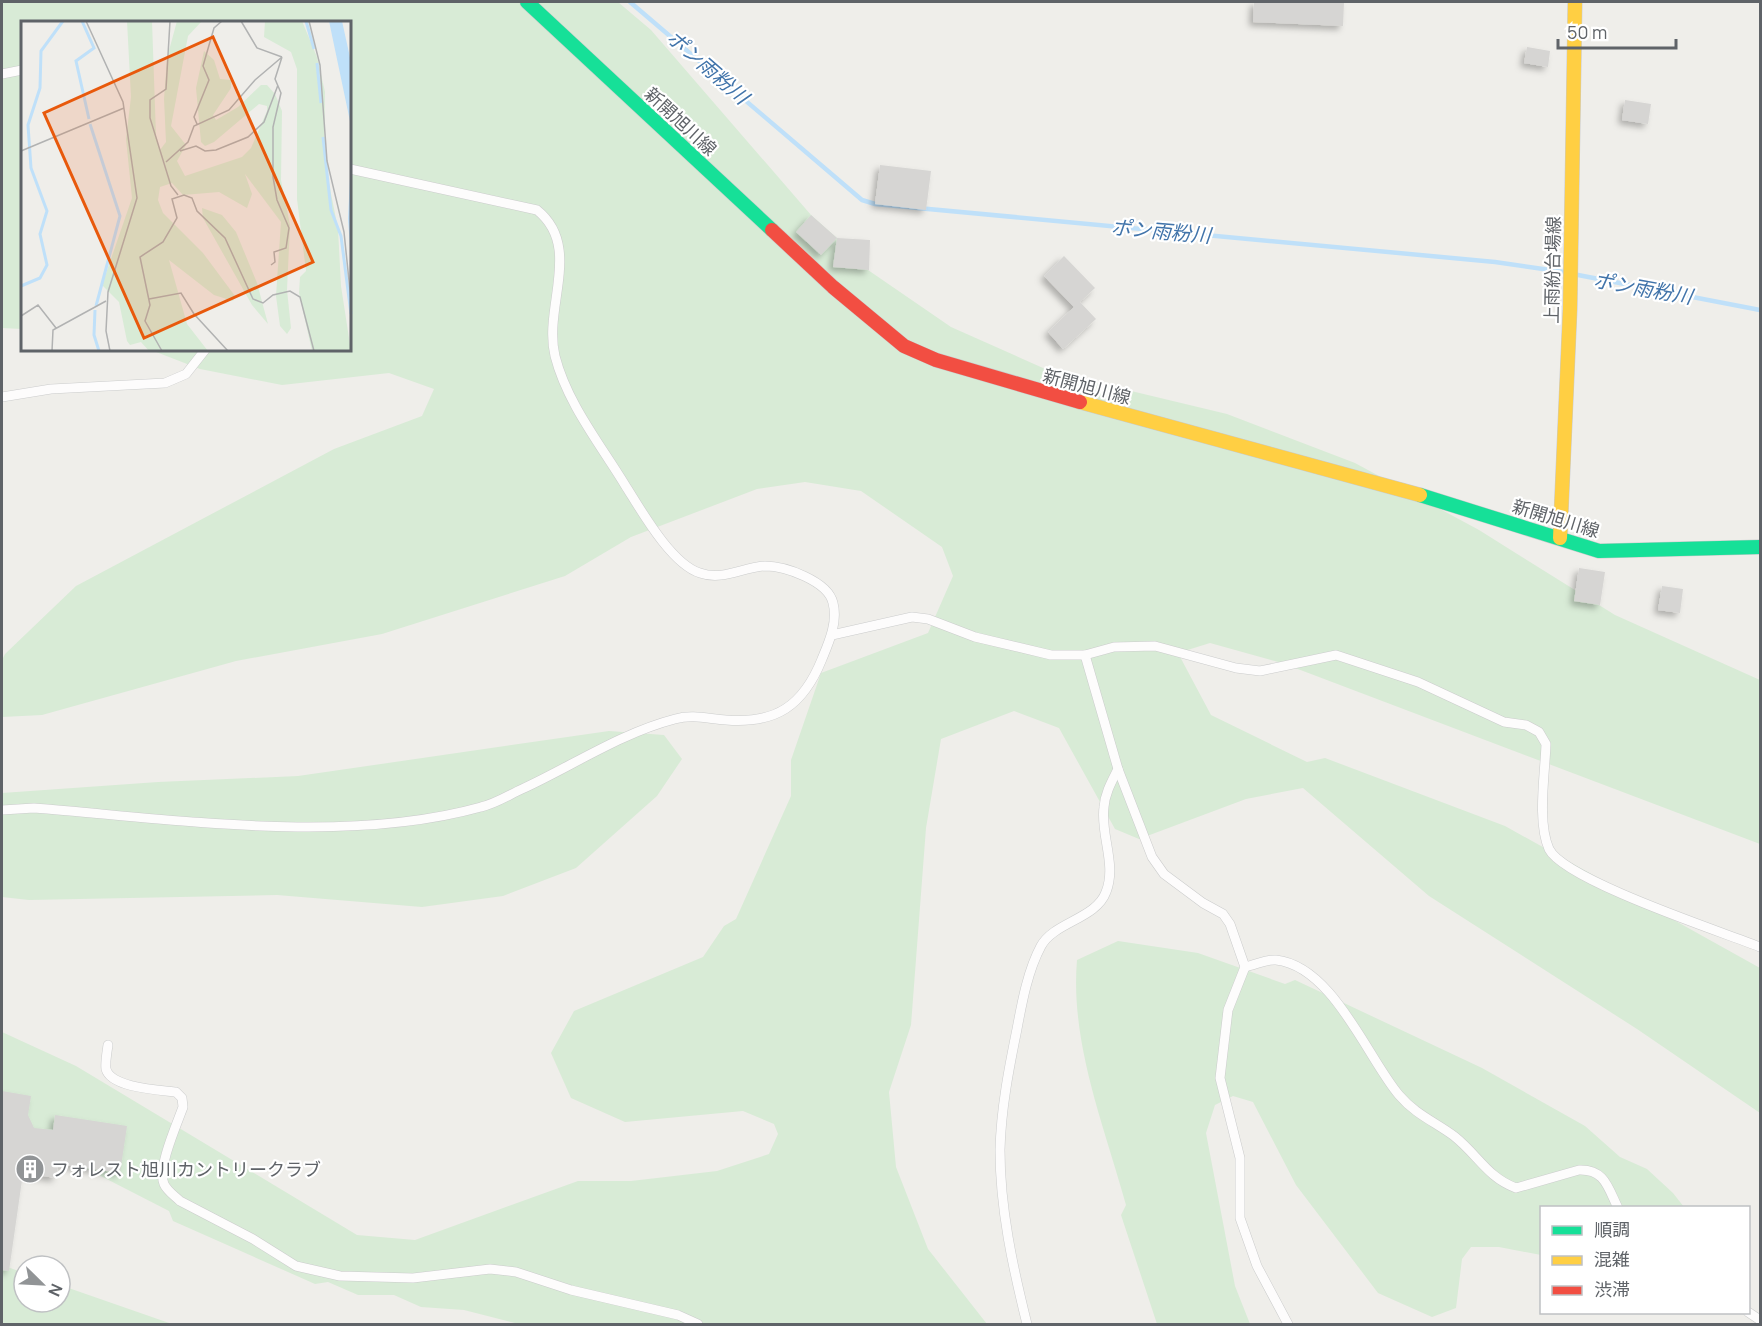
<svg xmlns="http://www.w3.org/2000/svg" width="1762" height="1326" viewBox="0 0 1762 1326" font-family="Manrope,'Noto Sans JP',sans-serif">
	<defs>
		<filter id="shadow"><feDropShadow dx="-4" dy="4" stdDeviation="3" flood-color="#0004"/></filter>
	</defs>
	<rect width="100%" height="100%" fill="#efeeea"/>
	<g fill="#d8ebd6">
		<polygon points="2,2 618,2 651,30 811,215 837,238 852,259 951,327 1052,372 1227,414 1355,463 1479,530 1615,615 1760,680 1760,844 1282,663 1210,643 1178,653 1211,715 1307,762 1325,758 1505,826 1760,968 1760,1113 1637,1029 1429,896 1303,788 1246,799 1139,839 1115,829 1059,728 1014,711 941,739 926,828 911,1025 889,1092 896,1167 928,1249 987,1324 519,1324 464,1310 421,1307 394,1295 358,1295 328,1282 315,1284 173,1221 169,1211 54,1152 50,1142 2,1120 2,1032 76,1066 357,1235 415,1240 578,1181 631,1181 717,1171 769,1154 778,1134 774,1124 743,1111 625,1122 571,1098 551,1053 574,1011 703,957 724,926 736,919 791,796 791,760 821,673 928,633 953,576 942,547 861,491 805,482 757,489 631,537 565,576 382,634 236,661 42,715 2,717 2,660 5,654 76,586 334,449 422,416 434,389 389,373 282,385 200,369 151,350 350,350 350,22 22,22 22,329 2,328"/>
		<polygon points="609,731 664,735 682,759 657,796 576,868 503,896 422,907 277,895 29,900 2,897 2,793 158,782 298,776"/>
		<path d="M1118,941L1198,953L1285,984L1295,980L1482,1068L1585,1126L1620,1157L1647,1169L1673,1193L1684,1207L1542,1208L1541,1255L1499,1247H1471L1462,1259L1456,1308L1432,1317L1378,1293L1296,1185L1253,1102L1233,1096L1215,1105L1206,1133L1235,1286L1250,1324H1157L1121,1215L1126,1205C1104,1125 1070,1043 1077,960Z"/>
		<polygon points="2,1265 24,1273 24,1302 60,1302 60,1285 172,1324 2,1324"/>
	</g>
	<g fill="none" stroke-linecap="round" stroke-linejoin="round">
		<g stroke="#bfe0f9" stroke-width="4.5">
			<polyline points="630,2 862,200 875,204 1495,262 1564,272"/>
			<polyline points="1578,275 1760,310"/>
		</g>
	</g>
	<g fill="#d6d5d3" filter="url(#shadow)">
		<polygon points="1254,2 1344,2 1343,26 1253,22"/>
		<polygon points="1527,47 1550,51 1548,67 1524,63"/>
		<polygon points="1625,100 1651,104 1648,124 1622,120"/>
		<polygon points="880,165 931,171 926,210 875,204"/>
		<polygon points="811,215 837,238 821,255 796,232"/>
		<polygon points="837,238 870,240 869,270 833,267"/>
		<polygon points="1064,256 1095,288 1080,302 1096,319 1063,349 1048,332 1074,307 1044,276"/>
		<polygon points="1579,568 1605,572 1600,605 1574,601"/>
		<polygon points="1662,586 1683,589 1680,613 1658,610"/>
		<polygon points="2,1091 31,1096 28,1115 34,1128 53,1130 55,1115 127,1126 120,1173 58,1164 56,1178 23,1173 9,1271 2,1270"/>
	</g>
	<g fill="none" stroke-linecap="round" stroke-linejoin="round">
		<g stroke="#cbcccc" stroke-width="10">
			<g id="lane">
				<polyline points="2,74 22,70"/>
				<polyline points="2,397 51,389 165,383 186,374 205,350"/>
				<path d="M832,635L912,617L928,619L975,637L1051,655H1085L1114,647L1155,646L1236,668L1260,671L1336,655L1418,682L1504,722L1526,725L1539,732L1546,744C1545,774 1537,822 1549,849C1564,880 1722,932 1760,947"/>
				<polyline points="1085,655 1118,769 1152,857 1164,874 1203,903 1223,914 1230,924 1245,967 1228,1010 1220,1078 1240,1158 1240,1218 1257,1266 1288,1324"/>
				<path d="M2,810L34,808C174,819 345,845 481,807C495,804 509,795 522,789C572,766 621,733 675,719C693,714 709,719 726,720C776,724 803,706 822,659C829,642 838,622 833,603C828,581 785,566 765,566C743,567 723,581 700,573C671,564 641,510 625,485C600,444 567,403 555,356C543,307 583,247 537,210L350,169"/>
				<path d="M1245,967C1255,965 1267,959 1276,960C1333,966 1368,1059 1399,1095C1415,1114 1435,1122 1454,1136C1478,1155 1487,1177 1516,1188L1579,1170C1605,1169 1608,1188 1618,1208"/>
				<path d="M108,1045C107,1052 105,1063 106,1069C111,1088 160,1090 176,1092L182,1098L183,1107C177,1124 157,1168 164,1184C167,1191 175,1196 180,1201L253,1239L296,1266L340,1276L413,1278L490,1269L516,1272L571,1290L678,1315L698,1324"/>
				<polyline points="1748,1312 1760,1320"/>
				<path d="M1027,1324C1013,1268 1000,1209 1000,1150C1001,1109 1009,1068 1017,1029C1022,1002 1028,970 1041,946C1054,922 1096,919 1106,892C1117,865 1100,834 1104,807C1105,793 1112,781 1118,769"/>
			</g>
		</g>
		<g stroke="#cacacb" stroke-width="15">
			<g id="fast">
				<polyline points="527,2 772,230"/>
				<polyline points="1420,495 1599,551 1760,547"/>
			</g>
		</g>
		<g stroke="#cacacb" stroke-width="15">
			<g id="slow">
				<polyline points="1080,402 1420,495"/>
				<polyline points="1560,538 1570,309 1575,2"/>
			</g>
		</g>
		<g stroke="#cacacb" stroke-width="15">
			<polyline id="jam" points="772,230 833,287 904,346 936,360 1080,402"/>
		</g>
		<use href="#lane" stroke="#fdfcfc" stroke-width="9"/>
		<use href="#fast" stroke="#16e098" stroke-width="14"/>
		<use href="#slow" stroke="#ffcf43" stroke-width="14"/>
		<use href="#jam" stroke="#f24e42" stroke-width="14"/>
	</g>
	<defs>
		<g id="building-disc" transform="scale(1.5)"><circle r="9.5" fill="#919496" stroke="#fff"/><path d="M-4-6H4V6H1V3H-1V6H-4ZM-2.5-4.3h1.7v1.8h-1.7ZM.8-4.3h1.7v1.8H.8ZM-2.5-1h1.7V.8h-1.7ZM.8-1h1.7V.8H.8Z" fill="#fff"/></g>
	</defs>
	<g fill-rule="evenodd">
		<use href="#building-disc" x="30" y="1169"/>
	</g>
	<g text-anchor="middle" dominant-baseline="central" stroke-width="4.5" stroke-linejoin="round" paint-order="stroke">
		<g font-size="18" fill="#5f6368" stroke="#fff">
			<text transform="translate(681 121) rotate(43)">新開旭川線</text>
			<text transform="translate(1552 270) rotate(-89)">上雨紛台場線</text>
			<text transform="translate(1087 386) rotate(15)">新開旭川線</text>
			<text transform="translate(1556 518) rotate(17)">新開旭川線</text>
		</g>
		<g font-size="18" fill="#5f6368" stroke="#fff" text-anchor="start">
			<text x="51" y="1169">フォレスト旭川カントリークラブ</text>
		</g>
		<g font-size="20" font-style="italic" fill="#4174aa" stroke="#fff">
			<text transform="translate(708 67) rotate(41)">ポン雨粉川</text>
			<text transform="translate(1161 231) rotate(5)">ポン雨粉川</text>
			<text transform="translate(1643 288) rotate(10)">ポン雨粉川</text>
		</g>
	</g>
	<g transform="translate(21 21)">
		<rect width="330" height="330" fill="#efeeea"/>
		<path d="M106,0H131L135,115L139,129L145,121L143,78L146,37L156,0H181L167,15L150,105L165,124L156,140L164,155L221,136L230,127L246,90V85L238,83L193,121L184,125L180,121L175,67L183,30L193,39L199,58L210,59V67L192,94L195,99L217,86L240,64H246L254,73L261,90L260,159L269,204L266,269L270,307L266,313L259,305L255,275L260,201L224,153L231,173L226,187L198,171L162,174L151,162L139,166L137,179L142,192L182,232L214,275L212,280L193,274L148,239L166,303L187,330H128L120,321L109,324L106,320L98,281L81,264L111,177L105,118L110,76ZM244,0H281L296,36L304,71L303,137L317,208L320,265L330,330H291L278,272L279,256L285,250L276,178V48L270,31L243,16ZM181,187L201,194L215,211L236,262L247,303L231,284L182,197Z" fill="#d8ebd6"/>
		<path d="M308,0H321L330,41V105ZM330,137V241L327,198Z" fill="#bfe0f9"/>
		<path fill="none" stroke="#bfe0f9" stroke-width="3" d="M61,0L73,27L55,40L68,98M285,0L293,28M296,42L300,82M69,103L99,195L75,285M302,116L310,189L320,215L330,293M0,265L19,257L26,244L19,213L26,190L10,147L7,104L19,67L20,30L42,0M74,289L73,314L78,330"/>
		<path fill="none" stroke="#b1b2b2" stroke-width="1.5" d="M65,0L102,81L116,177L87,271L85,310L89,330M149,0L145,68L129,79V97L150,165L157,174M220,0L236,27L261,36M288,0L299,44L306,140L323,211L330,279M176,103L173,96L188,59L182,45L193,7L201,0M0,130L103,87M159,130L175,125L184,130L195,129L227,116L243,101L257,64M145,141L167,121L173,105L208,89L234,59L261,36M250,244L254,241L253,231L265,227L268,207L256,179L252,156V106L260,72L254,58L261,36M128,278L160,272L173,293L207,330M0,295L17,284L35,307M31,330L32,309L85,280M141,330L124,300L129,284L119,236L142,221L156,197L151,178L163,174L171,177L176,190L204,217L232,278L242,282L252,274L269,270L279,276L293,330"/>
		<path fill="#e8590c" fill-opacity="0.15" stroke="#e8590c" stroke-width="3" d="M192,16L292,241L123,317L23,92Z"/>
		<rect width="330" height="330" fill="none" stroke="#5f6368" stroke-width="3"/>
	</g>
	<rect width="1762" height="1326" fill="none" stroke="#5f6368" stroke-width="6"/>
	<rect x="1540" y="1206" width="210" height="108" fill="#ffffff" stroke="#bfc1c3" stroke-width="1.5"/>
	<rect x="1552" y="1226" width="30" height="9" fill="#16e098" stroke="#bfc1c3" stroke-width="1.5"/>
	<text x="1594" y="1236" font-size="18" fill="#5f6368">順調</text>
	<rect x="1552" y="1256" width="30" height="9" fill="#ffcf43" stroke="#bfc1c3" stroke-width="1.5"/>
	<text x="1594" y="1266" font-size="18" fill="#5f6368">混雑</text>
	<rect x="1552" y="1286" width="30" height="9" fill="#f24e42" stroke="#bfc1c3" stroke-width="1.5"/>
	<text x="1594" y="1296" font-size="18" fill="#5f6368">渋滞</text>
	<g transform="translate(42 1284) rotate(114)"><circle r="28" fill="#ffffff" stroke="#bfc1c3" stroke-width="1.5"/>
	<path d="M0-4.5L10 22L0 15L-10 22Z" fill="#919496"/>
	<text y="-9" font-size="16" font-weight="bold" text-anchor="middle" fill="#5f6368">N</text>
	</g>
	<path d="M1558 39v9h118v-9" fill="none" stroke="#5f6368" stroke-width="3"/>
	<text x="1567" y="39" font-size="18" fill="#5f6368" stroke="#ffffff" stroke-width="4.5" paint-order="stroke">50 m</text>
</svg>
